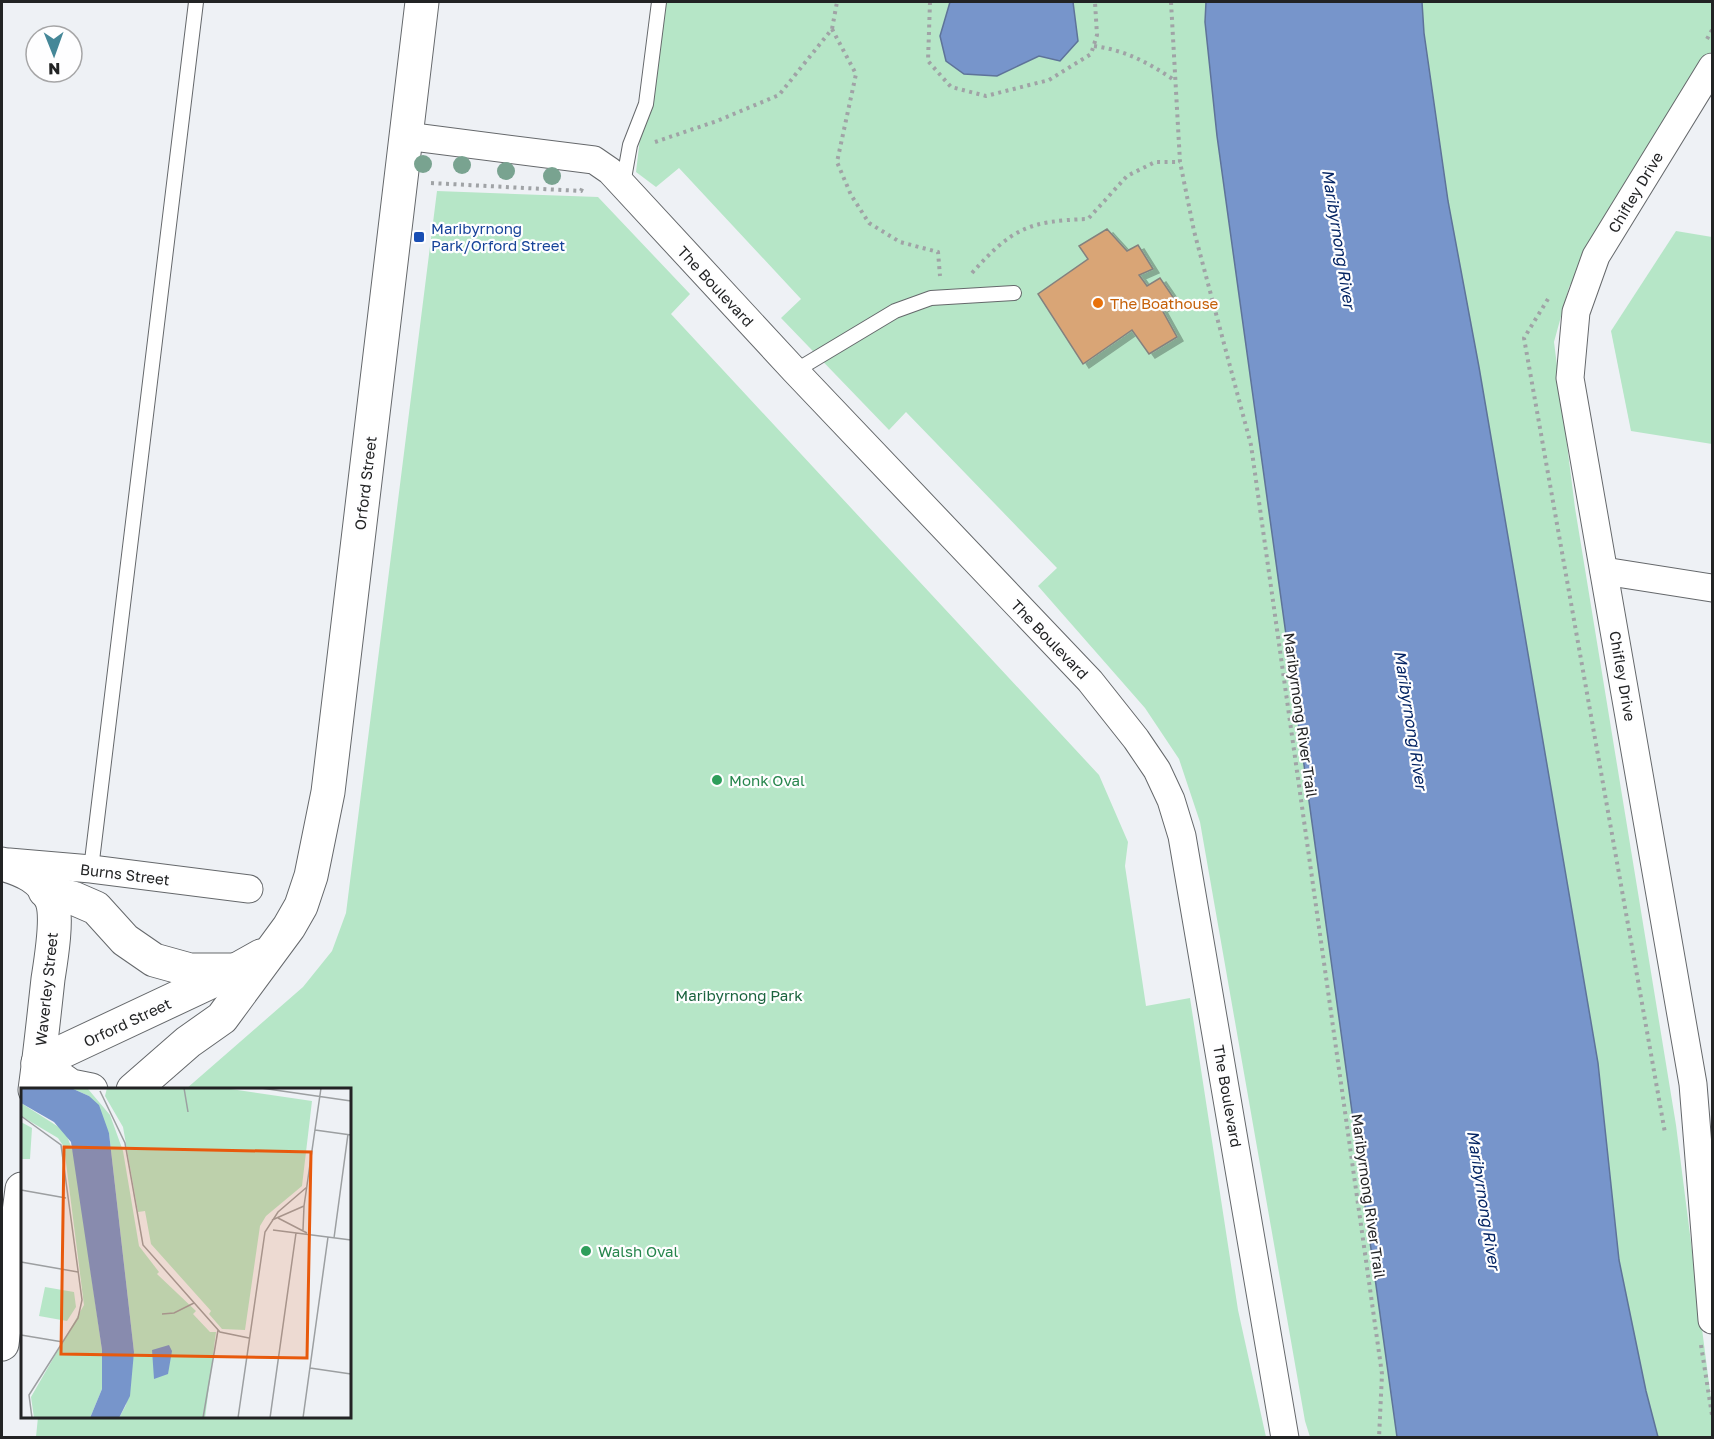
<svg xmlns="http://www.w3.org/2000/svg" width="1714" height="1439" viewBox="0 0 1714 1439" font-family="'Golos Text',sans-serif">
	<defs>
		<filter id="shadow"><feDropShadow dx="6" dy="4" stdDeviation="0" flood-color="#0004"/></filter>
	</defs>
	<rect width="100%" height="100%" fill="#eef1f5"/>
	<g fill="#b6e6c7">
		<polygon points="656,2 1206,2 1205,22 1217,136 1397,1437 1310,1437 1305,1421 1200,822 1179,759 1145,708 1038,586 1057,568 906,412 889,430 781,318 801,299 679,168 656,187 636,172"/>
		<polygon points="1422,2 1712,2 1712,50 1569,287 1554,342 1575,508 1676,1125 1712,1407 1712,1437 1658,1437 1646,1391 1619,1260 1598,1063 1448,201 1424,33"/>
		<polygon points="437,191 598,197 690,294 671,314 1099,775 1128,842 1125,866 1146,1006 1190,998 1238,1310 1266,1437 36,1437 38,1417 350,1416 350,1090 186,1089 303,987 332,951 346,913"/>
		<polygon points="1676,231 1712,237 1712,444 1631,431 1611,331"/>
	</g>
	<g fill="#7795cb" stroke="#5e7399" stroke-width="1.5">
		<polygon points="950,2 1073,2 1078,41 1060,61 1039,56 997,76 964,74 946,61 940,36"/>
		<polygon points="1206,2 1422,2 1424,33 1448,201 1479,367 1598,1063 1619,1260 1646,1391 1658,1437 1397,1437 1217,136 1205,22"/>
	</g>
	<polygon fill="#d9a576" stroke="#84817e" stroke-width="1.5" filter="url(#shadow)" points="1107,229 1127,251 1138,245 1153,269 1139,275 1147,286 1160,278 1175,300 1161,308 1177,337 1149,354 1132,330 1083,364 1038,294 1088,259 1079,246"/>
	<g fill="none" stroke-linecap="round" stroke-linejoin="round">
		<g stroke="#65686b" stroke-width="16">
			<g id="lane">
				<polyline points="623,184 630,145 646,104 659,2"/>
				<polyline points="795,371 895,311 931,298 1014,293"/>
				<polyline points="91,869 196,2"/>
			</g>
		</g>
		<g stroke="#65686b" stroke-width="29">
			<g id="street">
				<polyline points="1712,67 1596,256 1576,312 1570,378 1693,1084 1712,1320"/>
				<polyline points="406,136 594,160 610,171 795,371 1090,681 1136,739 1157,770 1171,800 1182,836 1285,1438"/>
				<polyline points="1604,571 1712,588"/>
				<polyline points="9,862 91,869 249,889"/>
			</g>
		</g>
		<g stroke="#65686b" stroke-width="35">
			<g id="secondary">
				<path d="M2,864C23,870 43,878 52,901C58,918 51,960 48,979C44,1016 40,1053 35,1090"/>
				<polyline points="45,891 73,898 96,908 125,940 154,960 190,970 232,970"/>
				<polyline points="38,1063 236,970 261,956"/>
				<polyline points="38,1063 71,1086 91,1090"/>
				<polyline points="133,1090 188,1042 222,1018 289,927 301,906 311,876 328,792 422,2"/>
				<polyline points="2,1344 22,1189"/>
			</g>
		</g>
		<g stroke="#a0a3a6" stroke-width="4" stroke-dasharray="3 4.5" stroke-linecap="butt">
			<polyline points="930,2 928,61 951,87 986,96 1049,80 1091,54 1097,35 1095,2"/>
			<polyline points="1171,2 1180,162 1194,231 1251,445 1382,1374 1379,1438"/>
			<polyline points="832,29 856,74 837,162 851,195 869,223 900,242 938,252 940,276"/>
			<polyline points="1707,39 1712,30"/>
			<path d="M1094,46C1125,50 1149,63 1174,80"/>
			<polyline points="655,142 717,121 779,95 832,29 837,2"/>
			<polyline points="431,183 581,191 583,186"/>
			<path d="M972,273C1012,228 1029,221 1088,219L1127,176L1155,162H1180"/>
			<polyline points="1548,299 1524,338 1665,1133"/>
			<polyline points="1701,1345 1712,1415"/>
		</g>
		<use href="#lane" stroke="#fff" stroke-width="14"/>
		<use href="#street" stroke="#fff" stroke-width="27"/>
		<use href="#secondary" stroke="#fff" stroke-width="33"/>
	</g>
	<g fill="#79a390">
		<circle cx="423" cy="164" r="9"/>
		<circle cx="462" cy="165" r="9"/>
		<circle cx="506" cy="171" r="9"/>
		<circle cx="552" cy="176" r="9"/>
	</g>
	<rect fill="#1a4fb4" stroke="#fefeff" stroke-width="2" x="413" y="231" width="12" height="12" rx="3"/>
	<circle fill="#e8710a" stroke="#fefeff" stroke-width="2" cx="1098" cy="303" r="6"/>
	<g fill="#2e9e5b" stroke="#fefeff" stroke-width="2">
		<circle cx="717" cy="780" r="6"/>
		<circle cx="586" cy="1251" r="6"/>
	</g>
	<g text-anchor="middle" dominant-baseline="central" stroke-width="4.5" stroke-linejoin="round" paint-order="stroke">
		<g font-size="15" fill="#222324" stroke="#fefeff">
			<text transform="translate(1635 192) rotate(-59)">Chifley Drive</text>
			<text transform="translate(716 286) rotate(47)">The Boulevard</text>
			<text transform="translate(365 483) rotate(-83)">Orford Street</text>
			<text transform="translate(1050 639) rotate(46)">The Boulevard</text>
			<text transform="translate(1623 676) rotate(80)">Chifley Drive</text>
			<text transform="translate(1301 715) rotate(82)">Maribyrnong River Trail</text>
			<text transform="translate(125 874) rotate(7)">Burns Street</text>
			<text transform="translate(46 989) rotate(-84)">Waverley Street</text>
			<text transform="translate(127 1022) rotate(-25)">Orford Street</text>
			<text transform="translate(1228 1096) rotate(80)">The Boulevard</text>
			<text transform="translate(1369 1196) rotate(82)">Maribyrnong River Trail</text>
		</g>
		<g font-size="15" fill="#164399" stroke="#fefeff" text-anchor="start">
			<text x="431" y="228">Maribyrnong<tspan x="431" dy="17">Park/Orford Street</tspan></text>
		</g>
		<g font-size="15" fill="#c56008" stroke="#fefeff" text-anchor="start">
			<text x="1110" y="303">The Boathouse</text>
		</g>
		<g font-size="15" fill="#27864d" stroke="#fefeff" text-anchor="start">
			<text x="729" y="780">Monk Oval</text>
			<text x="598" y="1251">Walsh Oval</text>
		</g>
		<g font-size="15" fill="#1a633e" stroke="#fefeff">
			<text x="739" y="995">Maribyrnong Park</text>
		</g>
		<g font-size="16" font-style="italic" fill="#052564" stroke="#fefeff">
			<text transform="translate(1339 239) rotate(81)">Maribyrnong River</text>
			<text transform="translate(1411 720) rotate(81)">Maribyrnong River</text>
			<text transform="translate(1484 1200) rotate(81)">Maribyrnong River</text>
		</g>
	</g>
	<g transform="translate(21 1088)">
		<rect width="330" height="330" fill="#eef1f5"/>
		<path d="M50,0L67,1L89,27L102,63L118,158L138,184L136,186L175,223L172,226L189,244H195L184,330H98L105,317L113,264L88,45L68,8ZM86,0H203L291,13L281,98L245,128L239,138L224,242L201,241L188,226L190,223L130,156L124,123L117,124L102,39L84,8ZM0,15L44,43L53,66L81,262V301L69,330H13L10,309L63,217L43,59L37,50L0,28ZM0,34L11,40L9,71H0ZM24,199L53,204L55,219L46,233L18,228Z" fill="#b6e6c7"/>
		<path d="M0,0H50L68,8L78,17L88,45L113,264L109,308L98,330H69L81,301V262L50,54L33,34L0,15ZM148,257L151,263L147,286L133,291L131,262Z" fill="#7795cb"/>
		<path fill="none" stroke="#9c9fa1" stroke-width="1.5" d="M163,0L167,24M240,0L330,13M79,3L104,55L122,157L199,244L228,250M0,28L40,57L61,212L57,230L8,307L11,330M294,42L330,47M0,102L45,110M283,118L300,0M257,130L286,145M251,132L283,118M252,142L330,152M282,142L283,118M313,150L327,46M0,174L57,184M141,226L153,225L173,215M0,247L42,254M289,280L330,286M182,330L197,242M217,330L244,144L257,124L286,99M249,330L275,145M282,330L307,149"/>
		<path fill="#e8590c" fill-opacity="0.15" stroke="#e8590c" stroke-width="3" d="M43,59L290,64L286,270L40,266Z"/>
		<rect width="330" height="330" fill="none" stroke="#222324" stroke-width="3"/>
	</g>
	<rect width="1714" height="1439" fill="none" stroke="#222324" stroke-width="6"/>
	<g transform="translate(54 54) rotate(179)"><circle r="28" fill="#fefeff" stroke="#a6a6a7" stroke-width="1.5"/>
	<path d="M0-4.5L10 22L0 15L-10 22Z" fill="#458798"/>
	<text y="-9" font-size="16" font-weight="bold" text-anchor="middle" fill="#222324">N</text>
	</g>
</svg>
